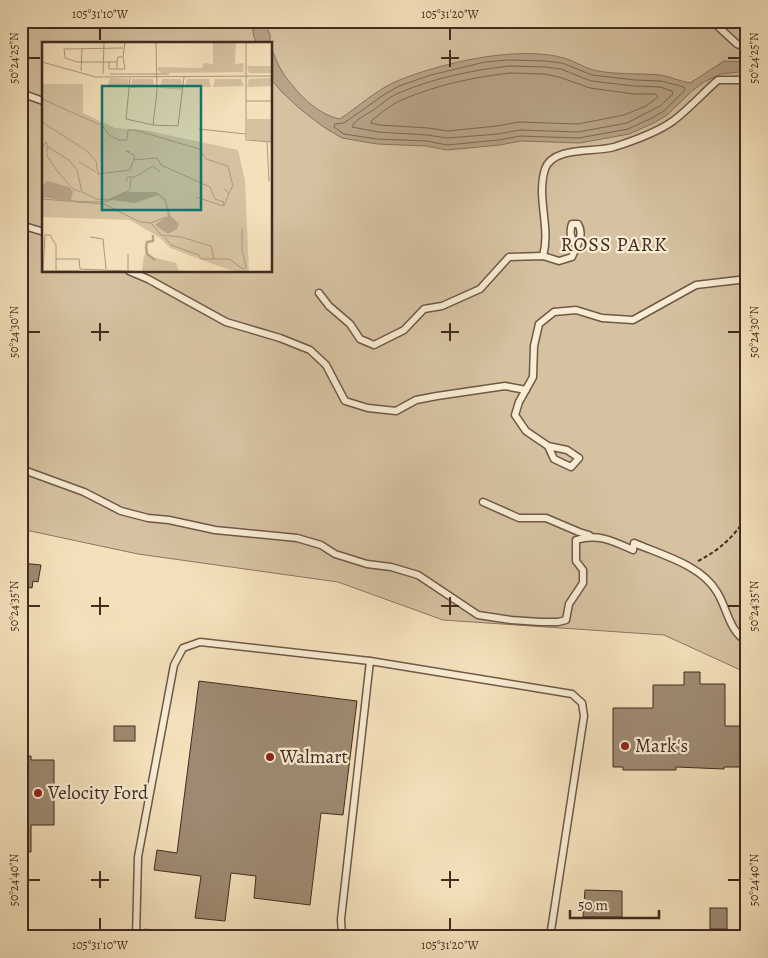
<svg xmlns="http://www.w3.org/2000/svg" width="768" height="958" viewBox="0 0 768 958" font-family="Alegreya,serif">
	<rect width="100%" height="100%" fill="#f4e1bb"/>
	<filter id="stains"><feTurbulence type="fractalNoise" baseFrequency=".004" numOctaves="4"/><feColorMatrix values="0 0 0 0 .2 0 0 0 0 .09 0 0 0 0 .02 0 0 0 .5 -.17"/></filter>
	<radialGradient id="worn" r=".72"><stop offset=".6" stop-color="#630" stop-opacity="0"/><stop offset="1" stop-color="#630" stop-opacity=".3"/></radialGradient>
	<g fill="#d6c2a1" stroke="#8c7662" fill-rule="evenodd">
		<path d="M21,21H747V673L664,635L443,620L338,582L138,554L21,529ZM44,44H271V271H44Z"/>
		<polygon points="144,929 229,937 144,937"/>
	</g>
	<g fill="#b7a387" stroke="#88735f">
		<polygon points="251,21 264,21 270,35 270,44 257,44 254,37"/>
		<path d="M271,48C275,56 278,66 283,73C297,93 316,114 340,119C358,107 376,90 397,81C441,63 517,45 564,58C574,61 583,67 593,70C615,75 638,73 661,75C670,77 680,81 690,83L724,61L747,62V71L721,74L704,82L692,91L667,115L654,123L629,134L580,143L521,141L500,145L447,150L426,146L377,144L342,138L322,126L299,108L281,91L271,79Z"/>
	</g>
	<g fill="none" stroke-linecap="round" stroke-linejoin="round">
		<g stroke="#7c6754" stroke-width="1">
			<polygon points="509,60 545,61 562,63 592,75 635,80 661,81 684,87 685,90 664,111 652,118 628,129 579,138 520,136 499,140 447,145 427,141 377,139 344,134 334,127 335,124 344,123 385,94 399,86 431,75 485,62"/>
			<path d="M509,66L545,67L561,69L591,81L634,86L660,87L672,91L673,94L660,106L627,123L578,132L520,130L498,134L447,138L427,135L378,132L352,127C355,120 365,115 372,111C382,104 390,96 401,92C435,78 473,70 509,66Z"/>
			<path d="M510,73L544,74L559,77L590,88L634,94H656L658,97L646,106L624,115L578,124L519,122L497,126L448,131L428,128L379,125L371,123L372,120C382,113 392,103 404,99C437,85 474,77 510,73Z"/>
		</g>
	</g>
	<g fill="#9e8a72" stroke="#412b22">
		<polygon points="21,563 41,565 38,582 33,581 32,588 21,586"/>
		<polygon points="684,672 700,672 700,684 725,684 725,726 747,726 747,767 724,767 724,769 676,767 676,770 623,770 623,767 613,767 613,708 653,708 653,685 684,685"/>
		<polygon points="199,681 357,701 343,815 321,813 310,905 254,898 256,876 231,873 225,921 195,918 201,876 154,870 157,850 177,853"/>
		<rect x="114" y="726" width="21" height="15"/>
		<polygon points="21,756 31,756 31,760 54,760 54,825 31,825 31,852 21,852"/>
		<polygon points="585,890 622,891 622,917 583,917"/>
		<rect x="710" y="908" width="17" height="21"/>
	</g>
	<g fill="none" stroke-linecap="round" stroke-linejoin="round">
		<g stroke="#6e5848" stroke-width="9">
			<g id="service">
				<polyline points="712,21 737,44 747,48"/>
				<polyline points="21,93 43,101"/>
				<polyline points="21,225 44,232"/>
				<path d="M543,256C551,227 536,198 545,169C553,146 593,153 614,147C633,141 656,133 673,121C689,109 703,93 718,80H747"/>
				<polyline points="129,271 148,279 226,322 280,338 310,350 326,365 345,401 368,408 396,411 416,400 437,396 505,386 526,390"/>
				<path d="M319,293L329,306L350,324L360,339L374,345L404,330L424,309L442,306L480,289L509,257L543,256L559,261L572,257C576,246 585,235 578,224H572C569,233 571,238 576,245"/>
				<polyline points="548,446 554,459 571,467 579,458 567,450 548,446 526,431 515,415 519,402 533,377 534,346 539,324 554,312 576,310 602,318 633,320 696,285 747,279"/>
				<path d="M21,469L84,492L121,511L148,518L169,520L215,530L297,538L321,545L335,554L367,564L391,567L418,575L478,615L511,620L540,622H558L566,620L569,604L583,583V570L576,561V540C598,533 613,541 633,550L634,543C662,555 701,565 717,592C728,610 728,629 747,642"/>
				<polyline points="483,502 519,518 546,518 579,532 589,535"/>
				<polyline points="136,937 138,857 174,665 183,648 200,642 370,661"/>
				<polyline points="342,937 341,919 370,661 572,694 582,703 584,716 550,937"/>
			</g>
		</g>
		<path stroke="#412b22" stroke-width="2" stroke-dasharray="4 2.5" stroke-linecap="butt" d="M698,561C720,550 733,537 747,517"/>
		<use href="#service" stroke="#f8ecd3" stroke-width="6"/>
	</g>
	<path fill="none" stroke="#412b22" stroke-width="2" d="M100,28V40M450,28V40M450,50V67M28,58H40M441,58H459M728,58H740M100,323V341M450,323V341M28,332H40M91,332H109M441,332H459M728,332H740M100,597V615M450,597V615M28,606H40M91,606H109M441,606H459M728,606H740M100,871V888M450,871V888M28,880H40M91,880H109M441,880H459M728,880H740M100,918V930M450,918V930"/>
	<g fill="#8f2418" stroke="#f8ecd3" stroke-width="2">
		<circle cx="625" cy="746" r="5"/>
		<circle cx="270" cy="757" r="5"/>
		<circle cx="38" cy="793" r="5"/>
	</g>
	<g text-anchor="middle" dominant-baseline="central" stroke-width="4.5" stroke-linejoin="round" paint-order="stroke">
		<g font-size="19" fill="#412b22" stroke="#f8ecd3" text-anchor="start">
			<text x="635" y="746">Mark's</text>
			<text x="280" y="757">Walmart</text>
			<text x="48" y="793">Velocity Ford</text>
		</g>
		<g font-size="20" letter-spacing="1" fill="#412b22" stroke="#f8ecd3">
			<text x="614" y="244">ROSS PARK</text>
		</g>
	</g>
	<g transform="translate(42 42)">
		<rect width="230" height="230" fill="#f4e1bb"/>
		<path d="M171,0H194L193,22L202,21L201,30L119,31L116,28V25L160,26L162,21L171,22ZM205,24H230V31H207ZM68,36L86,37L87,45H65ZM230,36V44L205,45L207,37ZM90,37H111L112,45L89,46ZM120,37H139L141,48L118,46ZM145,37H167L169,45H143ZM173,37H199L202,44L171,45ZM0,42H41V71L73,86L102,88L196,108L203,139L207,230H193L128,206L118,196L88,178L0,175ZM205,77H230V99H209L205,96ZM102,213L134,221L137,230H100Z" fill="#d6c2a1"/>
		<path d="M5,139L27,145L31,149L29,158L37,159H62L84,150H115L124,158L128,173L137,182L135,187L126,192L113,183L126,174L123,159L116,153L93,161L70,158L65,160L38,161L0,155V144Z" fill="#b7a387"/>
		<path fill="none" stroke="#b7a387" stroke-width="2.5" d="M111,193V199L105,200L104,205L105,212L113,218"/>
		<path fill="none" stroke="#ac987e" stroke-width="1" d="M204,0V98L230,100M0,20L54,35L230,34M67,20V27H83L81,15M75,20L76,15H81L83,0M75,27V20H35L23,16L22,7L81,6M39,29L40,6M61,32L62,0M68,32H127M88,36L84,77L111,83L115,49L114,0M0,57L61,84L67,93L77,98H85L86,88H93L157,107L164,117L186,124L191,144L187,151M204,59H230M0,80L45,109L54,119L56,132L88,128L93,114L84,109L88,110M111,83L136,84L142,35M157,87L204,92M225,100L227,139M5,104V114L16,130L31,147L39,150M0,106L4,100L6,105L27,118L35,128L40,150L54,157L66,158L88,148L89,135M91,118L115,116L119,123L168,145L173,157L182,160L181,164L154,155M37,120L54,130M85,137L84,139L85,135H93L111,124L118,130M182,147L187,151L182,164M0,157L62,162L98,180L109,181L124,175M109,181L119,193L139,195L169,204L172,217H187L201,227L204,225L200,208V187M48,195L61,197L64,227M123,195L129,203L157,213L159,217H172M86,212V230M14,217H37L38,227M38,227L107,230M1,229H37M1,230L3,193H8L14,203V230"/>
		<path fill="#0f766e" fill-opacity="0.15" stroke="#0f766e" stroke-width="2.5" d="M60,44H159V168H60Z"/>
		<rect width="230" height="230" fill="none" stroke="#412b22" stroke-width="2.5"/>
	</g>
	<rect width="768" height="958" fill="none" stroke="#f4e1bb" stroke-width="55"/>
	<path d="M570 910v8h89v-8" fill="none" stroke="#412b22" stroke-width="2.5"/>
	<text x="578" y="910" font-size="15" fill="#412b22" stroke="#f8ecd3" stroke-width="4" paint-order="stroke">50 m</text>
	<rect x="28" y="28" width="712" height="902" fill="none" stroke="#412b22" stroke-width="2"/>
	<g font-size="12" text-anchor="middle" fill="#412b22">
		<text x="100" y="18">105°31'10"W</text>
		<text x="450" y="18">105°31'20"W</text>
		<text transform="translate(754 58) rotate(-90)" y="4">50°24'25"N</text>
		<text transform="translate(14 58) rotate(-90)" y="4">50°24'25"N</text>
		<text transform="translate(754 332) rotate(-90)" y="4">50°24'30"N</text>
		<text transform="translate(14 332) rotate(-90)" y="4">50°24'30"N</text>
		<text transform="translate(754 606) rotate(-90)" y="4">50°24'35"N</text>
		<text transform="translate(14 606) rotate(-90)" y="4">50°24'35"N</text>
		<text transform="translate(14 880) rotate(-90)" y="4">50°24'40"N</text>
		<text transform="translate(754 880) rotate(-90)" y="4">50°24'40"N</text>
		<text x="100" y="949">105°31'10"W</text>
		<text x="450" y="949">105°31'20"W</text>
	</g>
	<rect width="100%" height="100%" filter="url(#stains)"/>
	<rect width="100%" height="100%" fill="url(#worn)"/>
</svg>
